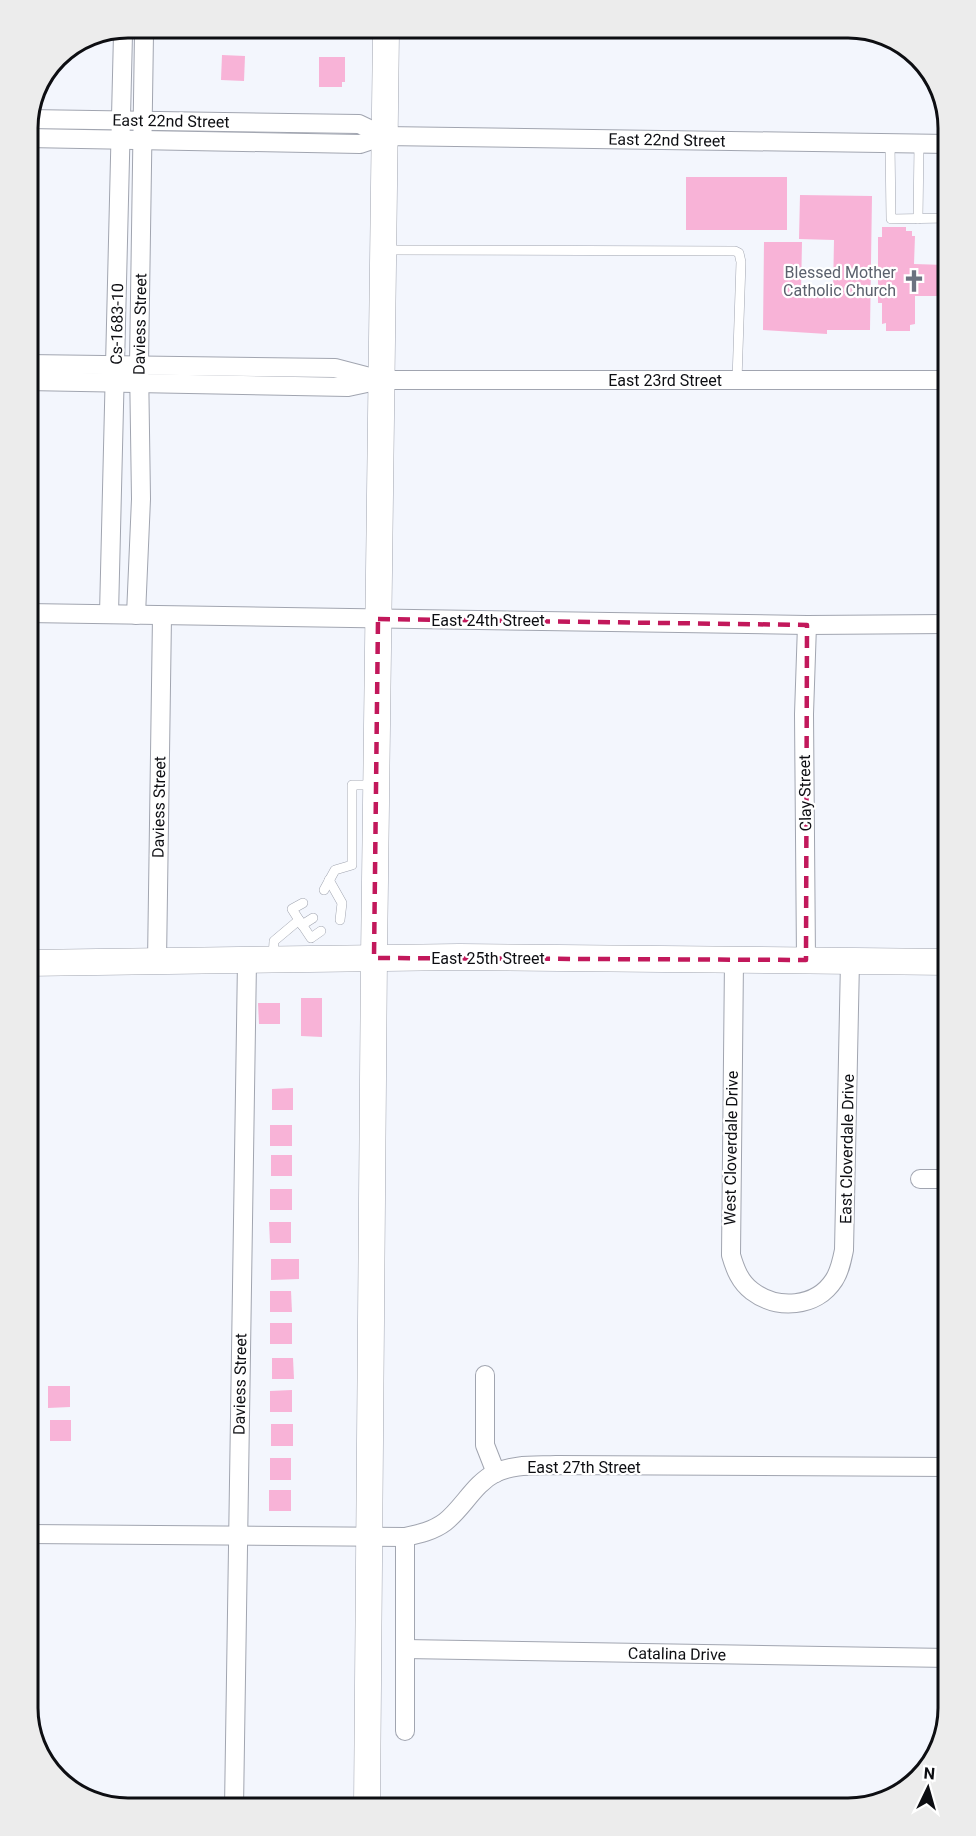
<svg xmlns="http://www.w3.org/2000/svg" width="976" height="1836" viewBox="0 0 976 1836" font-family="Roboto,sans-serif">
	<rect width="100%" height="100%" fill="#f3f6fd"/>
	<g fill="#f8b3d7">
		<polygon points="222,55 245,56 244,81 221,80"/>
		<polygon points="319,57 345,57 345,82 342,82 342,87 319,87"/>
		<rect x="686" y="177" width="101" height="53"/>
		<polygon points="800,195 872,196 870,330 827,330 827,334 763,330 764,242 802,242 801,292 833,292 834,240 799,239"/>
		<polygon points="882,227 906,227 906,231 912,231 912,236 915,236 914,264 945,265 945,269 949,269 949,293 945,293 945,296 915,296 915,324 910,325 910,331 886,331 886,323 882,324 882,303 878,303 878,237 882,237"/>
		<polygon points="301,998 322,998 322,1037 301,1036"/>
		<polygon points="258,1003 280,1003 280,1024 259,1024"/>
		<polygon points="293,1088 293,1110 272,1110 272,1089"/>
		<rect x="270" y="1125" width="22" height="21"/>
		<rect x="271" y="1155" width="21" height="21"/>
		<rect x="270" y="1189" width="22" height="21"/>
		<polygon points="269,1222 291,1222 291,1243 270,1243"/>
		<polygon points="271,1259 299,1259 299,1279 271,1280"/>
		<polygon points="270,1291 291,1291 292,1312 270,1312"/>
		<rect x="270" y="1323" width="22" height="21"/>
		<polygon points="272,1358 293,1358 294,1379 272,1379"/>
		<polygon points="48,1386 70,1386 70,1407 48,1408"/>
		<polygon points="292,1390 292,1412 270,1412 270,1391"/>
		<rect x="50" y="1420" width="21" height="21"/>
		<rect x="271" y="1424" width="22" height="22"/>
		<rect x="270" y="1458" width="21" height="22"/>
		<rect x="269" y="1490" width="22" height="21"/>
	</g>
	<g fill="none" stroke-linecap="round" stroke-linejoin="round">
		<g stroke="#a1a5b0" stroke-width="10">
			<g id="lane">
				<polyline points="890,143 891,219 949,218"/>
				<polyline points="918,219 919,144"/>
				<polyline points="386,250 735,251 739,253 741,262 737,380"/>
				<polyline points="329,880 342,903 340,920"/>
				<polyline points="324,890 335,870 352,865 352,785 374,785"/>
				<polyline points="299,920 311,938 321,931"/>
				<polyline points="302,925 313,918"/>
				<polyline points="273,958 274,941 299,920 292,909 303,903"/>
			</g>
		</g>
		<g stroke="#a1a5b0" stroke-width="20">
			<g id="street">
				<polyline points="28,119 359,124 384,136"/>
				<polyline points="27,138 360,144 384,136 949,144"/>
				<polyline points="27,364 335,368 381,380"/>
				<polyline points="27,381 348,387 381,380 949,380"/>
				<polyline points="27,613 807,625 949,624"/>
				<polyline points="109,614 123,34"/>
				<polyline points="136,615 141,499 139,364 144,34"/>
				<path d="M734,960L731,1255C735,1269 740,1282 752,1291C777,1310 816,1308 834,1280C840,1271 842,1260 844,1250L850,961"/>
				<polyline points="806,960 804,714 807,625"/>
				<polyline points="157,962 162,616"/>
				<polyline points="920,1179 949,1179"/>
				<polyline points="485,1375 485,1445 496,1473"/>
				<path d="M27,1534L405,1537C419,1534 433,1531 445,1522C463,1508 474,1484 495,1473C513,1464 536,1466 556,1465L949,1467"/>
				<polyline points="405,1649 949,1658"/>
				<polyline points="405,1731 405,1537"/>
				<polyline points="234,1808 247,961"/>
			</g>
		</g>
		<g stroke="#a1a5b0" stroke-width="27">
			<g id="secondary">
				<polyline points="27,963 459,957 949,962"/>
				<polyline points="367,1806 374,958 386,32"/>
			</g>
		</g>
		<use href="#lane" stroke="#fff" stroke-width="9"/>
		<use href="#street" stroke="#fff" stroke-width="18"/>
		<use href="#secondary" stroke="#fff" stroke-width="26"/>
	</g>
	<path fill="none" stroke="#c2185b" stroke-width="4.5" stroke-dasharray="12 8" stroke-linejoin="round" d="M378,619L807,625L806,960L374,958Z"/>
	<defs>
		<g id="church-bare" transform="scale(1.8)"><path d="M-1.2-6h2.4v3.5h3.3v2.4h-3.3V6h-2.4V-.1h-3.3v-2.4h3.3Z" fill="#6b7280" stroke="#fff" stroke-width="2.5" paint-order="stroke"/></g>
	</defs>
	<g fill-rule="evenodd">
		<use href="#church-bare" x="914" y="281"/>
	</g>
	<g text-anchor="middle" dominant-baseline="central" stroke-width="4.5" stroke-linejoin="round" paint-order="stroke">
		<g font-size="16" fill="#0d0e12" stroke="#fff">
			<text transform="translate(171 121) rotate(1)">East 22nd Street</text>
			<text transform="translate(667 140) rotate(1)">East 22nd Street</text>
			<text transform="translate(117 324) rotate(-89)">Cs-1683-10</text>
			<text transform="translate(140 324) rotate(-89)">Daviess Street</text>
			<text x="665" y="380">East 23rd Street</text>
			<text x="488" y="620">East 24th Street</text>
			<text transform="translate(805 793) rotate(-91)">Clay Street</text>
			<text transform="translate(159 807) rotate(-89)">Daviess Street</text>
			<text x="488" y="958">East 25th Street</text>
			<text transform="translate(731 1148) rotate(-89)">West Cloverdale Drive</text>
			<text transform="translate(847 1149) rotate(-89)">East Cloverdale Drive</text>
			<text transform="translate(240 1384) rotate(-89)">Daviess Street</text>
			<text x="584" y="1467">East 27th Street</text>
			<text transform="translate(677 1654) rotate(1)">Catalina Drive</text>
		</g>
		<g font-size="16" fill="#5b616d" stroke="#fff" text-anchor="end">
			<text x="896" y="272">Blessed Mother<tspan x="896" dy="18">Catholic Church</tspan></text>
		</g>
	</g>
	<path d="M0 0H976V1836H0ZM128 38H848A90 90 0 0 1 938 128V1708A90 90 0 0 1 848 1798H128A90 90 0 0 1 38 1708V128A90 90 0 0 1 128 38Z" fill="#ececec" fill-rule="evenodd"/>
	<path fill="none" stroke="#0d0e12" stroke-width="3" d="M128 38H848A90 90 0 0 1 938 128V1708A90 90 0 0 1 848 1798H128A90 90 0 0 1 38 1708V128A90 90 0 0 1 128 38Z"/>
	<g transform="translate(928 1788) rotate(5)" stroke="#ffffff" stroke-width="4.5" paint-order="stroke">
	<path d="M0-4.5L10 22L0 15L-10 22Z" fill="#0d0e12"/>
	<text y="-9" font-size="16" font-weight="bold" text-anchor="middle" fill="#0d0e12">N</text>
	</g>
</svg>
